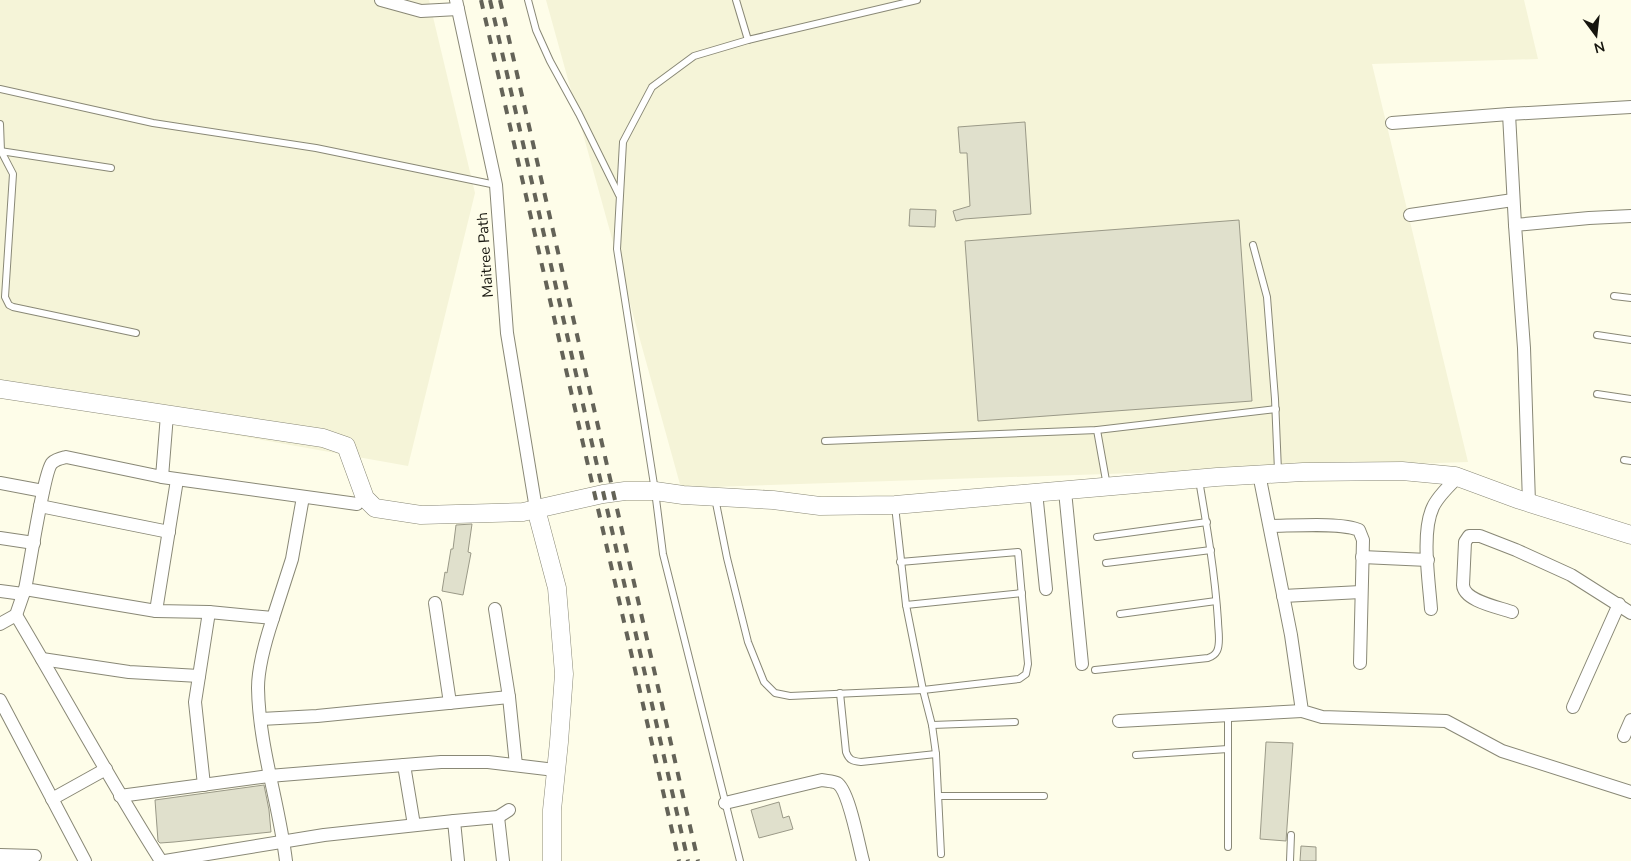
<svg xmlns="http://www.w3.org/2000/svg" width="1631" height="861" viewBox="0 0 1631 861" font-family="'Nunito Sans',sans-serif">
	<rect width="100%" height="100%" fill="#fefde9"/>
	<g fill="#f5f4d8">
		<polygon points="0,0 429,0 475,193 408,466 0,393"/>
		<polygon points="546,0 1524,0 1538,59 1372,64 1468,462 681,488"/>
	</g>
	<g fill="#e0e0cc" stroke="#9a9987">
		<polygon points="1025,122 1031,214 964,219 956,221 953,211 970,206 967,153 960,153 958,127"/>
		<polygon points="910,209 936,210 935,227 909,226"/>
		<polygon points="1239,220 1252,401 978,421 965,241"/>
		<polygon points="472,524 468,552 471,553 463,595 442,591 445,572 447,573 451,549 453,549 456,525"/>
		<polygon points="1266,742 1293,743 1286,841 1260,839"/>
		<polygon points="264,785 269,810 271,832 174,842 160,843 158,841 155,800"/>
		<polygon points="779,802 783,818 789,816 793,829 759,838 751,810"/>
		<polygon points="1301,846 1316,847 1316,861 1300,861"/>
	</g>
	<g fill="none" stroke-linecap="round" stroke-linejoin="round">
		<g stroke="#898876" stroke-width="8">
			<g id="lane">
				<polyline points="528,0 536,30 550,61 579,114 619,195"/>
				<polyline points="736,0 748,40"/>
				<polyline points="0,89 153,123 316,148 496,185"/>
				<polyline points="0,124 1,151 13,174 5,297 9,305 13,307 136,333"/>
				<polyline points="0,151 111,168"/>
				<polyline points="1253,245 1267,297 1275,399 1278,471"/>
				<polyline points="1614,296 1631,298"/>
				<polyline points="1597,335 1631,340"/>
				<polyline points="1597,394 1631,399"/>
				<polyline points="1097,430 1107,486"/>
				<polyline points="825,441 1097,430 1276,409"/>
				<polyline points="1624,460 1631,461"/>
				<polyline points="715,498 727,558 748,642 764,682 775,693 790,696 923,690 1019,679 1026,674 1028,664 1018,552 900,562"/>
				<polyline points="895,506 906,605 923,690 932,725 936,754 941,854"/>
				<polyline points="1097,537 1207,522"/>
				<polyline points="1106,563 1211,550"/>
				<polyline points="906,605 1022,593"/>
				<polyline points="1120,614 1216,601"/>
				<path d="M1095,670L1208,658C1211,657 1215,655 1217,651C1221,643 1218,630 1218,621C1215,574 1207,527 1199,480"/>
				<path d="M840,693L846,752C849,760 852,761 861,762L936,754"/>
				<polyline points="1228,715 1228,847"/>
				<polyline points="932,725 1015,722"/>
				<polyline points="1136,755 1228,749"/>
				<polyline points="939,796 1044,796"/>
				<polyline points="740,861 663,554 655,491 617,249 623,142 652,87 694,56 748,40 917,0"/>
				<polyline points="1290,861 1291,835"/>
			</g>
		</g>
		<g stroke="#898876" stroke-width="14">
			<g id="street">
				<polyline points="381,0 421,11 458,9"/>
				<polyline points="456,0 496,185 507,333 536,509"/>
				<polyline points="1509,114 1515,225"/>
				<polyline points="1392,123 1509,114 1631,107"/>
				<polyline points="1410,215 1513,200"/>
				<path d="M167,415L162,477L66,457C62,458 56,459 52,463C44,471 29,571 25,589L156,611L209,612L273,618L292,559L303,497"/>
				<polyline points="1259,474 1291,635 1302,711 1322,717 1446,721 1502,751 1631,792"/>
				<polyline points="162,477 357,504"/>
				<polyline points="0,483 43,491"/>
				<polyline points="1065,491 1082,664"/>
				<polyline points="1036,492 1046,589"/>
				<polyline points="1529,503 1524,348 1515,225 1589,218 1631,216"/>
				<polyline points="40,506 169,532"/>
				<path d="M1270,526C1290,526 1342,522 1359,530L1363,540L1360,663"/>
				<polyline points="0,538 34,543"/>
				<polyline points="1362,557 1428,560"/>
				<polyline points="0,591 23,594"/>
				<polyline points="1283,596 1361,592"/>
				<polyline points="435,603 450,703"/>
				<polyline points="495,609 509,697 516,765"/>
				<path d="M1431,609C1429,581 1421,532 1433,507C1438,496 1449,486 1458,477"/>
				<polyline points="156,611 177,480"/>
				<path d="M1512,612C1498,607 1464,601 1463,585L1465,542L1469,536H1480L1516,550L1571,575L1631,613"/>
				<path d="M16,615C65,697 110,781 161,861"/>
				<path d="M273,618C266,639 258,666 258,688C259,747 279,803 286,861"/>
				<polyline points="0,624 16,615 25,589"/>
				<polyline points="42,659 129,672 199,676"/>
				<polyline points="0,700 85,861"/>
				<polyline points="1573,707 1619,604"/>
				<polyline points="261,719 317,716 509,697"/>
				<polyline points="1119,721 1302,711"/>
				<polyline points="1624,736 1631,720"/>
				<polyline points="204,785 195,702 209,612"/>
				<polyline points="120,796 269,776 404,765"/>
				<polyline points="52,799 106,769"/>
				<path d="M725,803L822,780C826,781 833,781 837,783C849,790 859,847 863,861"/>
				<polyline points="498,817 503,861"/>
				<polyline points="454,821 498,817 509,810"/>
				<polyline points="414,825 404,765 441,762 488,762 555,770"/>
				<polyline points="0,855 35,856"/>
				<polyline points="165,861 324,835 454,821 458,861"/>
			</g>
		</g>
		<g stroke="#898876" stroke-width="19">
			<g id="secondary">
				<polyline points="0,389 323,438 346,446 365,498 375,508 421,515 523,512 603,494 625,491 655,491 683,495 773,500 820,506 895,505 1217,477 1303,472 1402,471 1455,476 1520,500 1631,535"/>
				<polyline points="536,509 557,588 564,674 559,742 552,810 552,861"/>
			</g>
		</g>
		<use href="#lane" stroke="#fff" stroke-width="6"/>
		<use href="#street" stroke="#fff" stroke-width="12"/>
		<use href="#secondary" stroke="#fff" stroke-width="18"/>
		<g stroke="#646358" stroke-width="4" stroke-dasharray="9 9" stroke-linecap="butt">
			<polyline points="481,0 679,861"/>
			<polyline points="490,0 688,861"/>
			<polyline points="500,0 698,861"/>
		</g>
	</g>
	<g text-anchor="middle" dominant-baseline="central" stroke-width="4.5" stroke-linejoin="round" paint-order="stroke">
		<g font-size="15" fill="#16150e" stroke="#fefde9">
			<text transform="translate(485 255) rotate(-94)">Maitree Path</text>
		</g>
	</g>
	<g transform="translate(1596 35) rotate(165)" stroke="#fefde9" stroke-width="4" paint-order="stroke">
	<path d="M0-4L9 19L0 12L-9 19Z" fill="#16150e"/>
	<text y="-8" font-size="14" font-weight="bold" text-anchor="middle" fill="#16150e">N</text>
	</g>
</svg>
